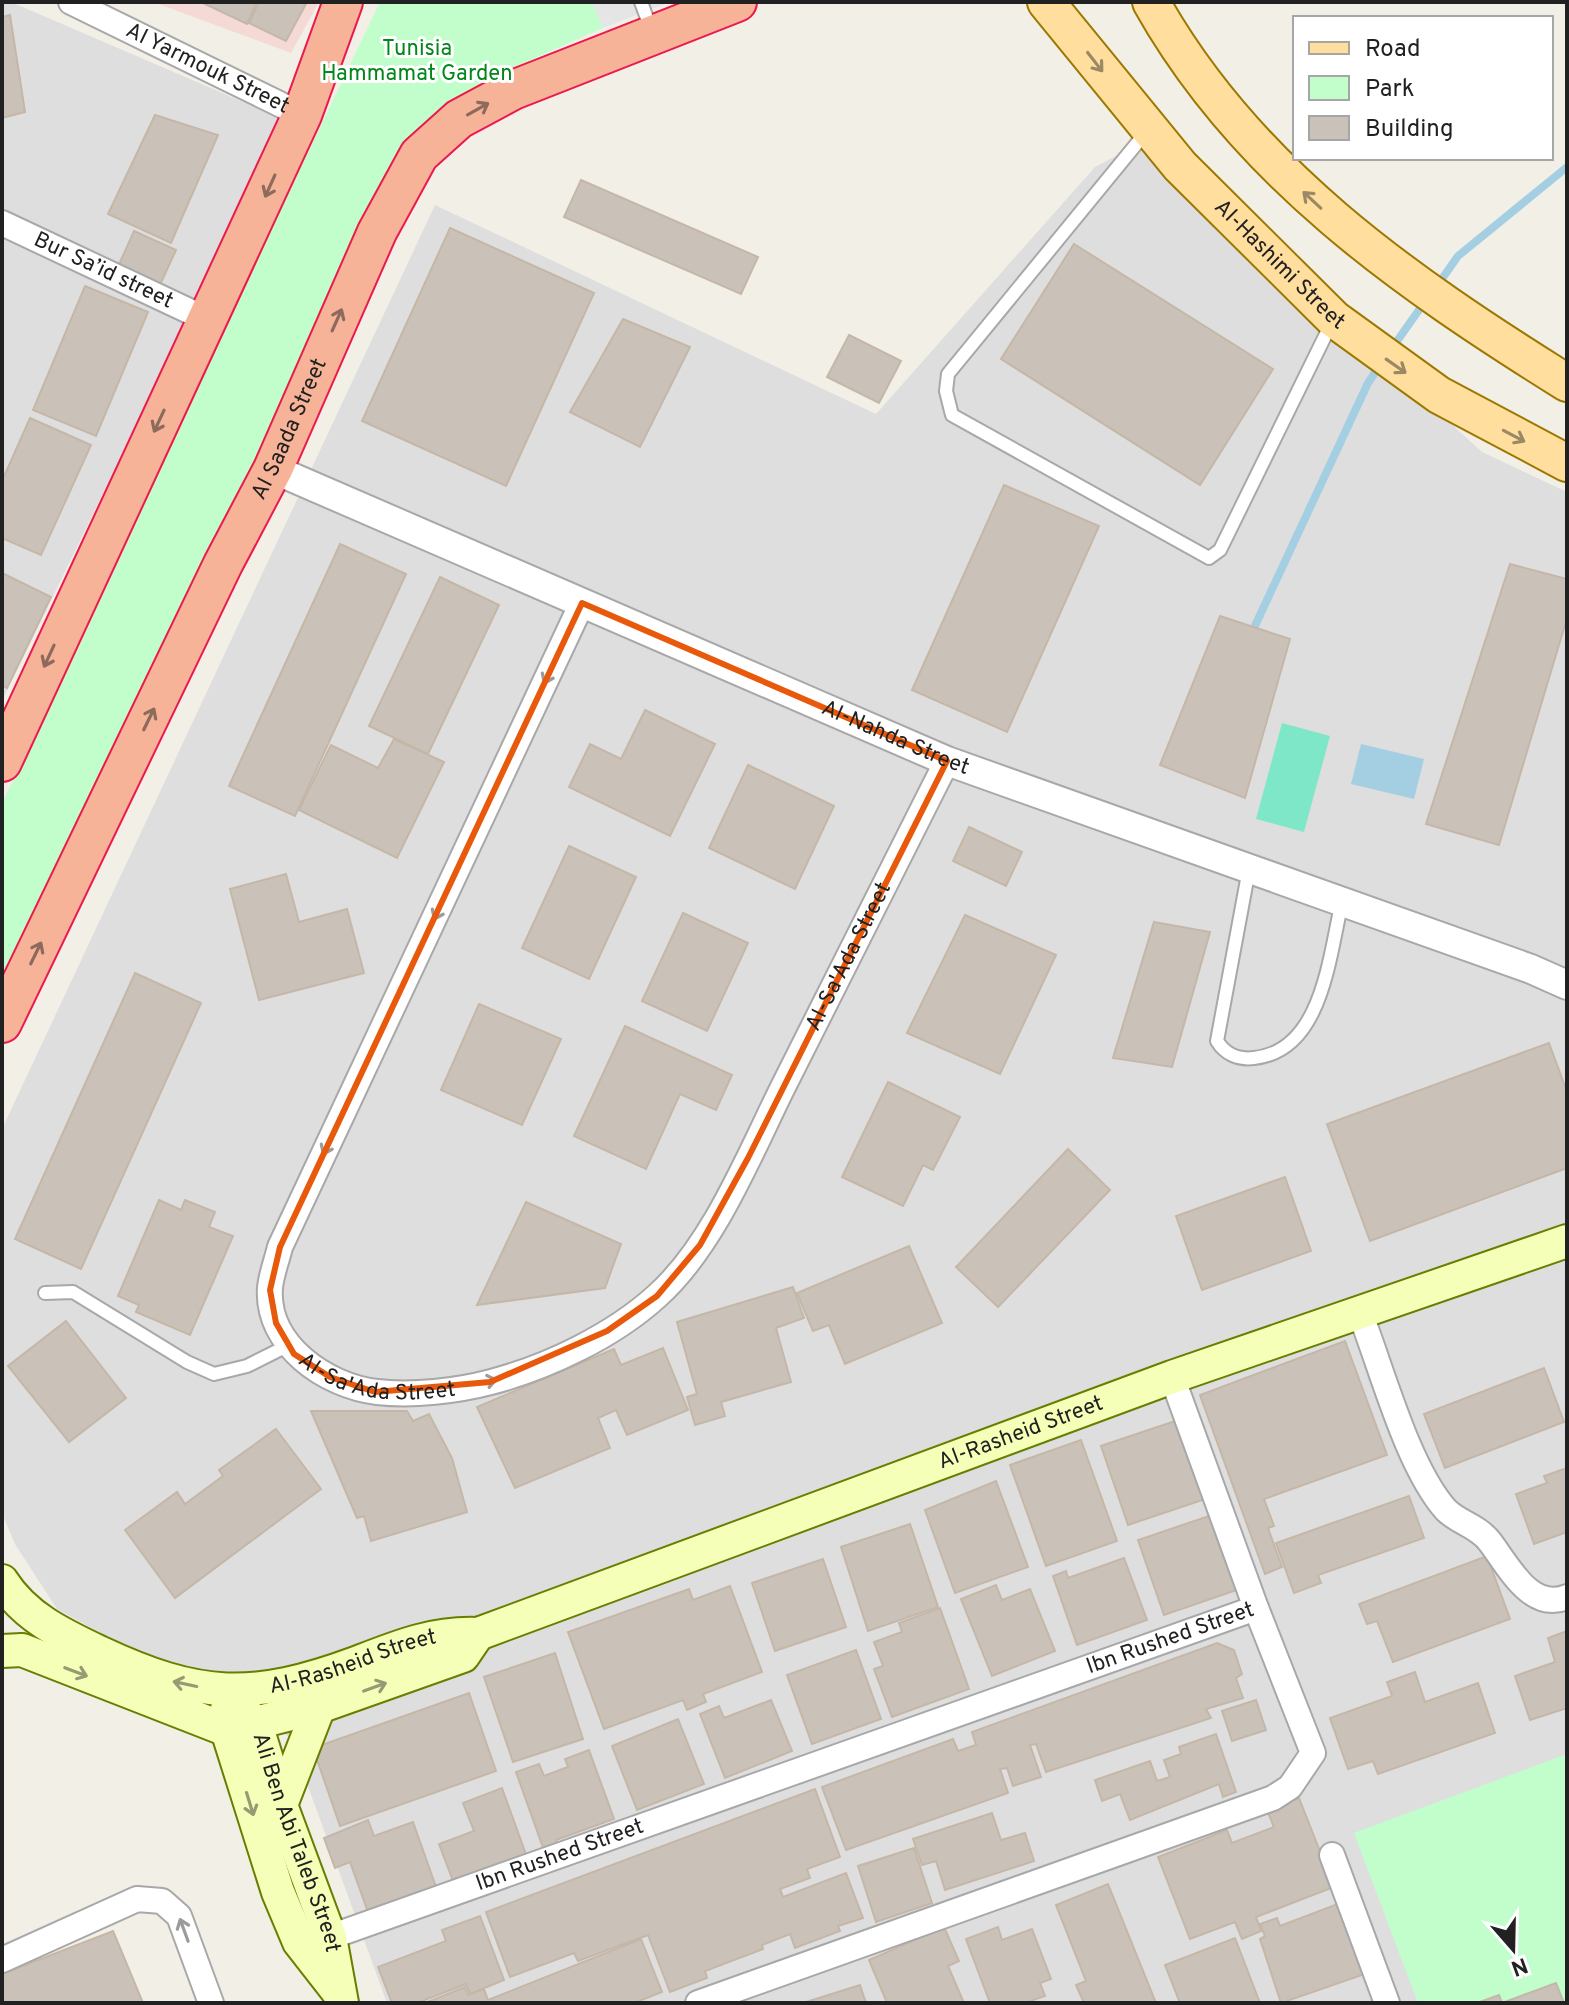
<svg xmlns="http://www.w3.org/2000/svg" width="1569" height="2005" viewBox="0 0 1569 2005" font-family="Overpass,sans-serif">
	<rect width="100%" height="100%" fill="#f2efe7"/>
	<g fill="#dfdede">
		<polygon points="2,2 11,2 285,120 2,701"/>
		<polygon points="1142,142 1482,452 1567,492 1567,2003 387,2003 290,1737 57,1609 15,1544 2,1513 2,1129 435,205 876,414 1095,167"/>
	</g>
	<polygon fill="#f4d9d5" points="153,2 319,2 291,53"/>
	<g fill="#c1fecc">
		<polygon points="380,2 592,2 603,28 487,79 405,151 2,1005 2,803 83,638 252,269"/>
		<polygon points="1567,1754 1567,2003 1418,2003 1354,1833"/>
	</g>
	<polygon fill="#7ee7c8" points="1282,723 1330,736 1304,832 1256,819"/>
	<polygon fill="#e5e5e5" points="592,2 670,2 603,28"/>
	<polygon fill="#a4cfe3" points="1361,744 1424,759 1414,799 1351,784"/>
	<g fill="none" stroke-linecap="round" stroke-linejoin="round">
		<g stroke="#a4cfe3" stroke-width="8">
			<polyline points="1437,286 1458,256 1567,167"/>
			<polyline points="1390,351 1426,300"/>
			<polyline points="1254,628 1368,383 1380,365"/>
		</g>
	</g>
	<g fill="#cac2b9" stroke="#c5b7a7" stroke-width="2">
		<polygon points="201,2 257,2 247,24"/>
		<polygon points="259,2 307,2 286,41 249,23"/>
		<polygon points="10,15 25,112 2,118 2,17"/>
		<polygon points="155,115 218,135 171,243 108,214"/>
		<polygon points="581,180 758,257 741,294 564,217"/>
		<polygon points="450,228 594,293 506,486 362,421"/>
		<polygon points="134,231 176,250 159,287 117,269"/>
		<polygon points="1074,244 1273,369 1200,485 1001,359"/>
		<polygon points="85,286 148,312 96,436 33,410"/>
		<polygon points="623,319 690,347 640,447 570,412"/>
		<polygon points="849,335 901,361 879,403 827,377"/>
		<polygon points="30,418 91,445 41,555 2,538 2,481"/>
		<polygon points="1004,485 1099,526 1007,732 912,690"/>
		<polygon points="340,544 406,574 295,816 229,786"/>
		<polygon points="1510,564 1567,579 1567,618 1499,845 1426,824"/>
		<polygon points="2,573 51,597 7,688 2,685"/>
		<polygon points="440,577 499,605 428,754 369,726"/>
		<polygon points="1220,616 1290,639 1245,798 1160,765"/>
		<polygon points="645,710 715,744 670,836 569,787 590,744 621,759"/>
		<polygon points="394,739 444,762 397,858 299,810 331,745 378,768"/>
		<polygon points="748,765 834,806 795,889 709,848"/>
		<polygon points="969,827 1022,852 1006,886 953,861"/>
		<polygon points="569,846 636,877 589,979 522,948"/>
		<polygon points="286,874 299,922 347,909 364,973 259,1000 230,889"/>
		<polygon points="683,913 748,943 707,1031 642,1001"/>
		<polygon points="965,915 1056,955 1000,1074 907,1033"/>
		<polygon points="1154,922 1210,932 1172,1067 1113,1058"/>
		<polygon points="135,973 201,1003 81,1269 15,1239"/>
		<polygon points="479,1004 561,1039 522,1125 441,1090"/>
		<polygon points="625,1026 732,1075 716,1110 680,1094 646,1169 574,1136"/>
		<polygon points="1549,1043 1567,1092 1567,1168 1370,1241 1327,1124"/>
		<polygon points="888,1082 960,1117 933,1170 923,1165 903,1206 842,1177"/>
		<polygon points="1068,1149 1110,1190 998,1307 956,1267"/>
		<polygon points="1285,1177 1311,1251 1202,1290 1176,1216"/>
		<polygon points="159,1200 181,1210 185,1200 215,1212 209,1227 233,1236 190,1335 136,1312 139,1305 118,1296"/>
		<polygon points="526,1202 621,1244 605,1288 477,1305"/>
		<polygon points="909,1246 942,1323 845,1364 829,1325 813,1331 797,1293"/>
		<polygon points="793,1287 804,1318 776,1328 791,1382 721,1402 725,1416 695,1425 687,1397 697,1394 677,1322"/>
		<polygon points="66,1321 126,1398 69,1442 8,1366"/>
		<polygon points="1345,1341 1387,1455 1264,1499 1274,1526 1268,1528 1282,1567 1265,1574 1200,1395"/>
		<polygon points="663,1348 688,1410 627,1435 616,1410 598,1418 610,1448 515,1488 477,1407 614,1349 621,1365"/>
		<polygon points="1544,1368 1564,1422 1445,1468 1424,1414"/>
		<polygon points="311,1411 407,1411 413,1421 429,1414 452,1458 467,1512 371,1541 364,1516 357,1518"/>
		<polygon points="1178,1420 1205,1499 1128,1525 1101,1446"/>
		<polygon points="276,1429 321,1489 175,1598 125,1530 177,1492 185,1504 223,1476 219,1470"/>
		<polygon points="1081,1440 1117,1541 1046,1566 1010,1465"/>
		<polygon points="1567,1468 1567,1532 1534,1544 1516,1494 1547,1483 1544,1476"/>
		<polygon points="996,1481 1028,1567 955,1593 925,1510"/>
		<polygon points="1409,1496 1424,1538 1318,1575 1321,1583 1294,1593 1276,1543"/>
		<polygon points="1212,1515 1237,1590 1164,1615 1138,1540"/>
		<polygon points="910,1524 938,1607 868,1631 841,1547"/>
		<polygon points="1487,1556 1510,1619 1393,1662 1377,1621 1367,1624 1359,1604"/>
		<polygon points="1124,1558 1147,1620 1077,1645 1053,1576 1066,1571 1068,1578"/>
		<polygon points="823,1559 846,1627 775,1651 752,1583"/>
		<polygon points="996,1585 1002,1600 1030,1589 1055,1651 992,1676 961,1599"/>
		<polygon points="730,1586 762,1672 703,1694 706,1702 687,1710 683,1700 604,1729 568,1632 689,1589 693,1600"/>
		<polygon points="940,1608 969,1689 892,1717 874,1669 883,1666 874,1642 902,1632 899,1623"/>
		<polygon points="1567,1631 1567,1708 1530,1720 1515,1676 1555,1662 1548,1638"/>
		<polygon points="1217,1643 1234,1650 1242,1674 1236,1678 1243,1698 1206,1709 1211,1718 1046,1772 1036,1744 1030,1745 1041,1777 1013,1786 1007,1768 1000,1769 1008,1793 846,1850 822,1787 953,1739 958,1751 976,1745 972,1732"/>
		<polygon points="856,1650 881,1719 812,1744 787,1675"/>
		<polygon points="555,1653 583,1739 513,1762 484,1677"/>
		<polygon points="1415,1672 1425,1702 1478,1683 1495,1733 1378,1774 1373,1761 1348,1769 1330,1718 1392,1696 1387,1682"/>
		<polygon points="469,1693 496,1771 340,1826 313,1748"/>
		<polygon points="771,1700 792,1751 725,1778 700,1714 719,1706 724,1718"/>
		<polygon points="1256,1700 1266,1730 1232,1741 1222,1711"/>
		<polygon points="678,1719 704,1784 637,1810 612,1746"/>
		<polygon points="1216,1734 1236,1792 1223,1797 1219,1784 1130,1820 1120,1794 1102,1801 1095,1780 1150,1761 1157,1781 1170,1777 1164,1760 1181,1754 1179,1747"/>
		<polygon points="589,1750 614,1819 556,1840 559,1851 546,1856 516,1772 539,1764 544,1776 568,1767 565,1759"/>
		<polygon points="502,1788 528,1860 455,1886 439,1844 474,1831 463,1803"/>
		<polygon points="815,1789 840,1857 807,1869 810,1878 780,1889 783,1897 846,1873 863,1918 838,1926 840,1931 795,1948 790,1934 762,1945 763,1949 705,1971 707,1978 670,1992 648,1935 578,1961 574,1953 510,1977 486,1912"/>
		<polygon points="1299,1798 1334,1887 1256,1917 1261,1931 1242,1939 1235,1922 1190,1939 1158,1857 1227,1830 1232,1843 1274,1827 1267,1810"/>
		<polygon points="992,1813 1001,1840 1025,1833 1034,1861 945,1890 936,1861 922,1865 913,1839"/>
		<polygon points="368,1820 374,1836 413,1822 436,1887 368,1912 350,1862 335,1868 324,1838"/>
		<polygon points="914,1848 932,1903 876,1922 858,1866"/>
		<polygon points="1108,1884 1156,2003 1084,2003 1076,1985 1086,1981 1056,1905"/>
		<polygon points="1343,1902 1368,1973 1281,2003 1260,1939 1265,1936 1260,1924 1277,1918 1280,1926"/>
		<polygon points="480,1916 504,1980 470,1994 466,1984 417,2003 392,2003 378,1967 446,1941 442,1930"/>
		<polygon points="944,1927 959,1961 948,1966 964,2003 887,2003 869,1960"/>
		<polygon points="998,1927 1002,1940 1032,1929 1051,1979 1040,1983 1045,1996 1025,2003 990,2003 966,1939"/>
		<polygon points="113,1931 143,2003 2,2003 2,1974"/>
		<polygon points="1235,1938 1260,2003 1180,2003 1165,1965"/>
		<polygon points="641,1939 662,1992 634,2003 425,2003 465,1987 468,1995 484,1989 488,2000"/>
		<polygon points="1556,1983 1564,2003 1477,2003 1499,1995 1502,2003"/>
		<polygon points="860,1985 866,2003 803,2003"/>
	</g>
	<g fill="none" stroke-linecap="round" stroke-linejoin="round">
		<g stroke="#a8a8a8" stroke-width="16">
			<g id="service">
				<polyline points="641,2 651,29"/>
				<polyline points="1147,131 948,374 946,391 952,415 1209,558 1220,550 1332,322"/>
				<path d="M1249,869L1217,1041C1225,1054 1238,1060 1254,1058C1323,1051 1329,955 1342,902"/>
				<polyline points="45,1293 73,1292 187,1362 214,1374 247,1366 289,1345"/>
			</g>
		</g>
		<g stroke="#a8a8a8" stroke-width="28">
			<g id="minor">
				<path id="s1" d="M71,2L302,115"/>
				<path id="s2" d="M2,223L206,319"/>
				<path id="s3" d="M582,603L280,1247C277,1260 271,1275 270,1288C266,1345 326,1386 377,1392C413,1396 457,1391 491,1382C548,1367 613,1336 657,1296C714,1245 750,1153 784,1085C839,977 893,869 947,761"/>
				<path d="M1360,1313C1382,1369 1407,1466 1446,1510C1459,1523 1478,1526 1490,1542C1509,1567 1531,1612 1567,1597"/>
				<polyline points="1172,1377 1256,1608"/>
				<polyline points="1332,1855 1387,2003"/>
				<path id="s4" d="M321,1948L330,1937L1256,1608L1313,1753L1290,1787L1273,1798L698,2003"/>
				<polyline points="2,1960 137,1899 162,1901 179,1916 211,2003"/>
			</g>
		</g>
		<g stroke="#a8a8a8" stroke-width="32">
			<g id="tertiary">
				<path id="s5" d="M273,469L947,761L1531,969L1567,985"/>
			</g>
		</g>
		<g stroke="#667f00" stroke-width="36">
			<g id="secondary">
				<path id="s6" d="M2,1581C25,1617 61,1634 99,1652C199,1699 253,1701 356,1663C397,1647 433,1632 478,1634L1172,1377L1567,1241"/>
				<polyline points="2,1651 22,1650 227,1730 319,1707 463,1656 478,1634"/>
				<polyline points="227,1709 227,1730 278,1892 299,1942 338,1992"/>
				<path id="s7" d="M242,1709L256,1724L281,1805L330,1937L342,2003"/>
				<polyline points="281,1805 319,1707"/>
			</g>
		</g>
		<g stroke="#9d7800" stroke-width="40">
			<g id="primary">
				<path id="s8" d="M1046,2L1180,166L1334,319L1439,395L1567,463"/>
				<path d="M1151,2C1246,172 1405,282 1567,383"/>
			</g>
		</g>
		<g stroke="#eb194d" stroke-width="42">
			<g id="trunk">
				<polyline points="2,762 302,115 343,2"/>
				<path id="s9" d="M2,1023L223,564L273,469L377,232L419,155L459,119L513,90L737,2"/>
			</g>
		</g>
		<use href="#service" stroke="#fff" stroke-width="12"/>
		<use href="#minor" stroke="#fff" stroke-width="24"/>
		<use href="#tertiary" stroke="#fff" stroke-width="28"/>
		<use href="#secondary" stroke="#f5ffb7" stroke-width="32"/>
		<use href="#primary" stroke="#ffde9e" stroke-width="36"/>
		<use href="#trunk" stroke="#f7b398" stroke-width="38"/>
	</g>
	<defs><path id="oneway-shaft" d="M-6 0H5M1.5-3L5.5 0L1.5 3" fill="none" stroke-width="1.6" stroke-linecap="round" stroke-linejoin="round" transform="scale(2)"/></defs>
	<g stroke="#9b8966">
		<use href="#oneway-shaft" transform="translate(1095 62) rotate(52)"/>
		<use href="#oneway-shaft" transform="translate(1312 200) rotate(-137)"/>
		<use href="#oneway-shaft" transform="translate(1396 366) rotate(35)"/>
		<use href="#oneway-shaft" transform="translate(1514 436) rotate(28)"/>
	</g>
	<g stroke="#8c6a5c">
		<use href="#oneway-shaft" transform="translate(478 109) rotate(-29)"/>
		<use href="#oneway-shaft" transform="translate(270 186) rotate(114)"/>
		<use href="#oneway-shaft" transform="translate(337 320) rotate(-66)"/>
		<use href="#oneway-shaft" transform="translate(159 421) rotate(115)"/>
		<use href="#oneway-shaft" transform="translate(49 656) rotate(115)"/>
		<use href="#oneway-shaft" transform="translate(149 719) rotate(-64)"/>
		<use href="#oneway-shaft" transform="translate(36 953) rotate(-64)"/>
	</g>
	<g stroke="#9b9b9b">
		<use href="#oneway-shaft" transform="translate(549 673) rotate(115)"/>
		<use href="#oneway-shaft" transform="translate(439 909) rotate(115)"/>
		<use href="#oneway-shaft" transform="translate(328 1144) rotate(115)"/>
		<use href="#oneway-shaft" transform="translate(485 1382) rotate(-11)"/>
		<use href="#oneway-shaft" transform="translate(184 1930) rotate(-110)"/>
	</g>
	<g stroke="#969b74">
		<use href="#oneway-shaft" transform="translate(76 1672) rotate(21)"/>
		<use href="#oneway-shaft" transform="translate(185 1684) rotate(-168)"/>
		<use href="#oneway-shaft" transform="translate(375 1687) rotate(-20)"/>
		<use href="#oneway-shaft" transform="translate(250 1804) rotate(73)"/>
	</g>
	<path fill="none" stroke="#e8590c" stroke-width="6" stroke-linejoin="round" d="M582,603L947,761L748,1158L700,1245L657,1296L607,1331L490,1382L375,1392L330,1377L294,1354L276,1323L270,1290L280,1247Z"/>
	<g text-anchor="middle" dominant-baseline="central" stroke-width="6" stroke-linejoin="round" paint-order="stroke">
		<g font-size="22" fill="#03861a" stroke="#fff">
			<text x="417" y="49">Tunisia<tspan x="417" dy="25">Hammamat Garden</tspan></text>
		</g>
		<g font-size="22" fill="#212121" stroke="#fff">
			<text stroke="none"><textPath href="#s1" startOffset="152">Al Yarmouk Street</textPath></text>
			<text stroke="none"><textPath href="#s8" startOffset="352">Al-Hashimi Street</textPath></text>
			<text stroke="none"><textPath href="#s2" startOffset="112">Bur Sa’id street</textPath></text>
			<text stroke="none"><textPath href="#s9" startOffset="660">Al Saada Street</textPath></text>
			<text stroke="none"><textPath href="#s5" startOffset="678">Al-Nahda Street</textPath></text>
			<text stroke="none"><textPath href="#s3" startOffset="1612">Al-Sa'Ada Street</textPath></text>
			<text stroke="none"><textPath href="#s3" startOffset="914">Al-Sa'Ada Street</textPath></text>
			<text stroke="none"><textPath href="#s6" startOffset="1094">Al-Rasheid Street</textPath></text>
			<text stroke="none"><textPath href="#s4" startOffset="906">Ibn Rushed Street</textPath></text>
			<text stroke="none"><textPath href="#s6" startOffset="386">Al-Rasheid Street</textPath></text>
			<text stroke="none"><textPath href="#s7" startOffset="146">Ali Ben Abi Taleb Street</textPath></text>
			<text stroke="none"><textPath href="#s4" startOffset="258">Ibn Rushed Street</textPath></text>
		</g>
	</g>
	<rect width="1569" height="2005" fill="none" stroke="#212121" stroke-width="8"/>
	<rect x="1293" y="16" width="260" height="144" fill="#ffffff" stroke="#a6a6a6" stroke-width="2"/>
	<rect x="1309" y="42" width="40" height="12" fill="#ffde9e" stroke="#a6a6a6" stroke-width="2"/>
	<text x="1365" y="56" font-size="24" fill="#212121">Road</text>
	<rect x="1309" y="76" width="40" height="24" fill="#c1fecc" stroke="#a6a6a6" stroke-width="2"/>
	<text x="1365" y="96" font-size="24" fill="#212121">Park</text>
	<rect x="1309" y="116" width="40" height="24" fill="#cac2b9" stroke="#a6a6a6" stroke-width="2"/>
	<text x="1365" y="136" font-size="24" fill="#212121">Building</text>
	<g transform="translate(1513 1949) rotate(160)" stroke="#ffffff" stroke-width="6" paint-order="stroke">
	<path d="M0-6L14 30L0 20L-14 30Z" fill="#212121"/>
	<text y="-12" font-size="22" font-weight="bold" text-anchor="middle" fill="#212121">N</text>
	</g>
</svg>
